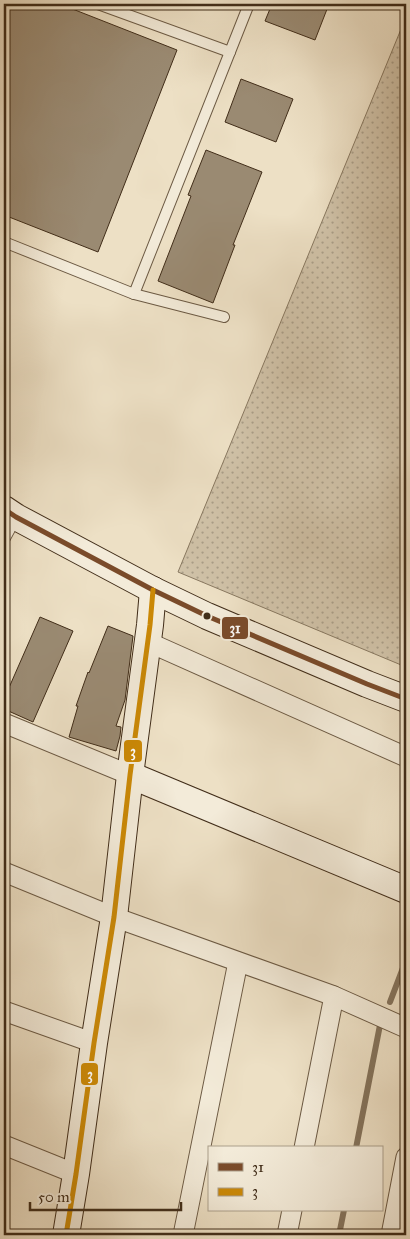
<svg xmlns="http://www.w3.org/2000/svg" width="410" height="1239" viewBox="0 0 410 1239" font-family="'IM FELL Great Primer',serif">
	<defs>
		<pattern id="grass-dots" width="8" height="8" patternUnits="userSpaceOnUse" patternTransform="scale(1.25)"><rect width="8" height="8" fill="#d0c2a8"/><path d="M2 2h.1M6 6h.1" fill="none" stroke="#aa9e88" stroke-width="1.8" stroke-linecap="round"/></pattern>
	</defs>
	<rect width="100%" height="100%" fill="#ede0c5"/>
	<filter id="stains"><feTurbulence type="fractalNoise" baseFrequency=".004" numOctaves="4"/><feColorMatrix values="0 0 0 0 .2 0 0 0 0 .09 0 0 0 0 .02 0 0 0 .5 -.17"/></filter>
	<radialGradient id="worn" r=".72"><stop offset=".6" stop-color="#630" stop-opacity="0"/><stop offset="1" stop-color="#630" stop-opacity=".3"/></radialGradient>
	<polygon fill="url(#grass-dots)" stroke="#887860" points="406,17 406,667 178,572"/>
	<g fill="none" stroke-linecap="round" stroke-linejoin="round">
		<g stroke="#85745d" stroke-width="6">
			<polyline points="390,1002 406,960"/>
			<polyline points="356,1148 380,1025"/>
			<polyline points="339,1235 344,1210"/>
		</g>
	</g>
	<g fill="#9a8a72" stroke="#412d19">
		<polygon points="4,4 72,4 70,8 177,50 98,252 4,215"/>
		<polygon points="272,4 329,4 315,40 265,21"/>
		<polygon points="241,79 293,99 276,142 225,122"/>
		<polygon points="206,150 262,172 233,245 235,245 213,303 158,281 191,196 188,195"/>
		<polygon points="40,617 73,631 33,722 4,709 4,699"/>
		<polygon points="108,626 133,636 125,700 116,726 121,727 120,736 116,751 69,737 78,706 76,706 88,672 89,673"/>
	</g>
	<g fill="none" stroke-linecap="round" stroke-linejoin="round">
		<g stroke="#6c5a44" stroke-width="12">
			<g id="lane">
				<polyline points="98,4 230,52"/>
				<polyline points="4,242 134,294 224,317"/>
				<polyline points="134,294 249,4"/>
				<polyline points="4,540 16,518"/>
			</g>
		</g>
		<g stroke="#6c5a44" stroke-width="21">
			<g id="street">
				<polyline points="148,642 406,757"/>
				<polyline points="4,723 130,775"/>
				<polyline points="4,872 114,917 334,996 406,1028"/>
				<polyline points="4,1011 94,1043"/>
				<polyline points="4,1145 76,1174"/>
				<polyline points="304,1148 334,996"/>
				<polyline points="183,1235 238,962"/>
				<polyline points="287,1235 292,1210"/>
				<polyline points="391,1235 406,1157"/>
			</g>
		</g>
		<g stroke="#412d19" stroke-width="28">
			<g id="secondary">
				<polyline points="4,509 16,517 153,590 207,616 367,684 406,699"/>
				<polyline points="130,775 406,890"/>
				<polyline points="66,1235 76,1174 94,1043 114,917 130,775 150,625 153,590"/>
			</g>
		</g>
		<use href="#lane" stroke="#f3ebd9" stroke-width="10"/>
		<use href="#street" stroke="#f3ebd9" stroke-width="19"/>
		<use href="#secondary" stroke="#f3ebd9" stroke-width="26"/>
		<g stroke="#f3ebd9" stroke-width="9">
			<polyline id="bus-1" points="4,509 16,517 153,590 207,616 367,684 406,699"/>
		</g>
		<g stroke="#f3ebd9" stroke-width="9">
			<polyline id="bus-2" points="66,1235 76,1174 94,1043 114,917 130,775 150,625 153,590"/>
		</g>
		<use href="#bus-1" stroke="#7a4b2a" stroke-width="5"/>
		<use href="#bus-2" stroke="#ca8806" stroke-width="5"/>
	</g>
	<circle fill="#412d19" stroke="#f3ebd9" stroke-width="2" cx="207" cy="616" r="4.5"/>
	<g stroke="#f3ebd9" stroke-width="2">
		<rect x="221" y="616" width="28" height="24" rx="5" fill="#7a4b2a"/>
		<rect x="123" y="739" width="20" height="24" rx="5" fill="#ca8806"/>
		<rect x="80" y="1062" width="19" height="24" rx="5" fill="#ca8806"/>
	</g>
	<g font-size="14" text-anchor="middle" font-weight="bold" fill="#fff">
		<text x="235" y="633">31</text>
		<text x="133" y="756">3</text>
		<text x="90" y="1079">3</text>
	</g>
	<rect width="410" height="1239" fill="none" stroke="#ede0c5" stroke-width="20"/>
	<rect x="5" y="5" width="400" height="1229" fill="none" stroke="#412d19" stroke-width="2.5"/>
	<rect x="10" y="10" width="390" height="1219" fill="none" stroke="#412d19"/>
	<rect x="208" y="1146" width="175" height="65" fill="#f3ebd9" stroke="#ac9f8c"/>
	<rect x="218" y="1163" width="25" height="8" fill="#7a4b2a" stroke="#ac9f8c"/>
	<text x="252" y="1172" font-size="15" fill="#412d19">31</text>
	<rect x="218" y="1188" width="25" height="8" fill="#ca8806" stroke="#ac9f8c"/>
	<text x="252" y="1196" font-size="15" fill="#412d19">3</text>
	<path d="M30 1202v8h151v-8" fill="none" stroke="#412d19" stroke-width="2.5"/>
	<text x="38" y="1202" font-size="15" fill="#412d19" stroke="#f3ebd9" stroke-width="4" paint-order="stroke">50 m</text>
	<rect width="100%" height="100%" filter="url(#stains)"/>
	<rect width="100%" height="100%" fill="url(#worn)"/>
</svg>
